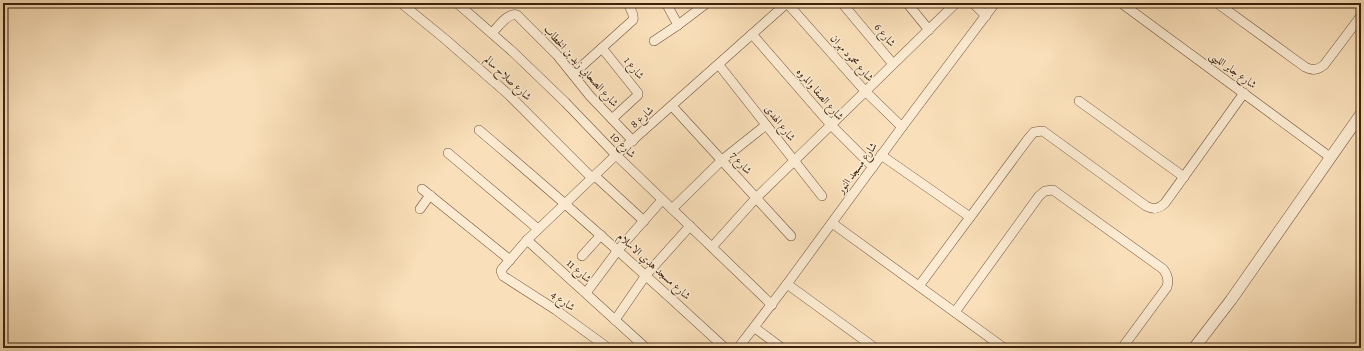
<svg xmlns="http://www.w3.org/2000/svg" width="1364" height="351" viewBox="0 0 1364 351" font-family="Alegreya,Amiri,serif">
	<rect width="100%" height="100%" fill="#fae0ba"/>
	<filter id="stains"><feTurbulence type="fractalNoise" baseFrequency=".005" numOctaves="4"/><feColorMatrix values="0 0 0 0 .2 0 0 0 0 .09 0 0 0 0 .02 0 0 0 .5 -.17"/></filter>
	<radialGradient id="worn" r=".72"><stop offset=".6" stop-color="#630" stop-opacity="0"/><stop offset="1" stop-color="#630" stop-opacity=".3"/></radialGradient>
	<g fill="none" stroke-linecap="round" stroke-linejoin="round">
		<g stroke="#6c5238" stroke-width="10">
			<g id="minor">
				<polyline points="401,3 445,39 508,94 592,178"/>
				<polyline points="457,3 513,52 565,102 616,155 772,305"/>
				<polyline points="666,3 678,25"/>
				<polyline points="787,3 865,91 902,127"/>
				<polyline points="842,3 893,64"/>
				<polyline points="907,3 929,30"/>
				<polyline points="973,3 986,16"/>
				<polyline points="1121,3 1330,157"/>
				<path d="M1217,3L1305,67C1313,71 1317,70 1324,65L1361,16"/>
				<path d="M492,33C498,27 508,12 517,15L557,55L590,96L633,141"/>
				<polyline points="752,34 831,125 873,167"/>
				<polyline points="654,41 678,25 707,3"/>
				<polyline points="602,48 638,93 638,95 612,119"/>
				<polyline points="719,65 822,196"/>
				<path d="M573,74L633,20C635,13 629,10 629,3"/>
				<polyline points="1079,101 1184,177"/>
				<polyline points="672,106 791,236"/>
				<path d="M479,130C563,201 645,274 725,348"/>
				<polyline points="448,153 538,229"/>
				<polyline points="881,155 970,217"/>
				<polyline points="595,176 644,221"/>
				<polyline points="422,189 510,260"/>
				<polyline points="420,209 430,195"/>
				<polyline points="672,209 722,160 766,125"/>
				<polyline points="832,223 1004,348"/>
				<polyline points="527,240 646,348"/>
				<polyline points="712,247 756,198 956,3"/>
				<polyline points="582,256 601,235"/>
				<polyline points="787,284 875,348"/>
				<path d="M919,286L1028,139L1034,132L1043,131L1146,206C1154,210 1159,209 1165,203L1244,93"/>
				<polyline points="586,293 618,250 662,200"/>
				<path d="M955,312L1039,196L1045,191L1053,190L1163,269C1168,275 1169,280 1167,287L1122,348"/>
				<polyline points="615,320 646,275 690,226"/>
				<polyline points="755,328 782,348"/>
				<polyline points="608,348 556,310 503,276 501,271 502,269 527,240 616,155 787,3"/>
				<polyline points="738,348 787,284 902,127 995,3"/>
			</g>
		</g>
		<g stroke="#6c5238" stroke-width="12">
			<polyline id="tertiary" points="1194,348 1231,300 1361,114"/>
		</g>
		<use href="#minor" stroke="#fcebd2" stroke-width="9"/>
		<use href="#tertiary" stroke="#fcebd2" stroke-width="11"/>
	</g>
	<g text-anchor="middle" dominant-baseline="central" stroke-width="3" stroke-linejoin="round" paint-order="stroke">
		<g font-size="11" fill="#3c220c" stroke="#fcebd2">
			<text transform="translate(885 35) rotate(50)">شارع 6</text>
			<text transform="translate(852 58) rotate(48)">شارع محمود مهران</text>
			<text transform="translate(581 66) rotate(48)">شارع الصحابي زيد بن الخطاب</text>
			<text transform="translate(634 68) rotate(51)">شارع 1</text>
			<text transform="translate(1233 70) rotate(36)">شارع جابر الليبى</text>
			<text transform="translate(508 78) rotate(43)">شارع صلاح سالم</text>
			<text transform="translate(820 94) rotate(49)">شارع الصفا والمروه</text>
			<text transform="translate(642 117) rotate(-41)">شارع 8</text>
			<text transform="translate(780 123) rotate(52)">شارع الهدى</text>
			<text transform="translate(623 145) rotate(45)">شارع 10</text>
			<text transform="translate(741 163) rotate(48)">شارع 7</text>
			<text transform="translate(857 168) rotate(-54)">شارع مسجد النور</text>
			<text transform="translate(654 266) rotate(42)">شارع مسجد هدي الاسلام</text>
			<text transform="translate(579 271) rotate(42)">شارع 11</text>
			<text transform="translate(563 301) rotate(35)">شارع 4</text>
		</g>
	</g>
	<rect width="1364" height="351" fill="none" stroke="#fae0ba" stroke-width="16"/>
	<rect x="4" y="4" width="1356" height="343" fill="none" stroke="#3c220c" stroke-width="2"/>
	<rect x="8" y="8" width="1348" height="335" fill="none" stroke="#3c220c"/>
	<rect width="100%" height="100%" filter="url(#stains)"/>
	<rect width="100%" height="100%" fill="url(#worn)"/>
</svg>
